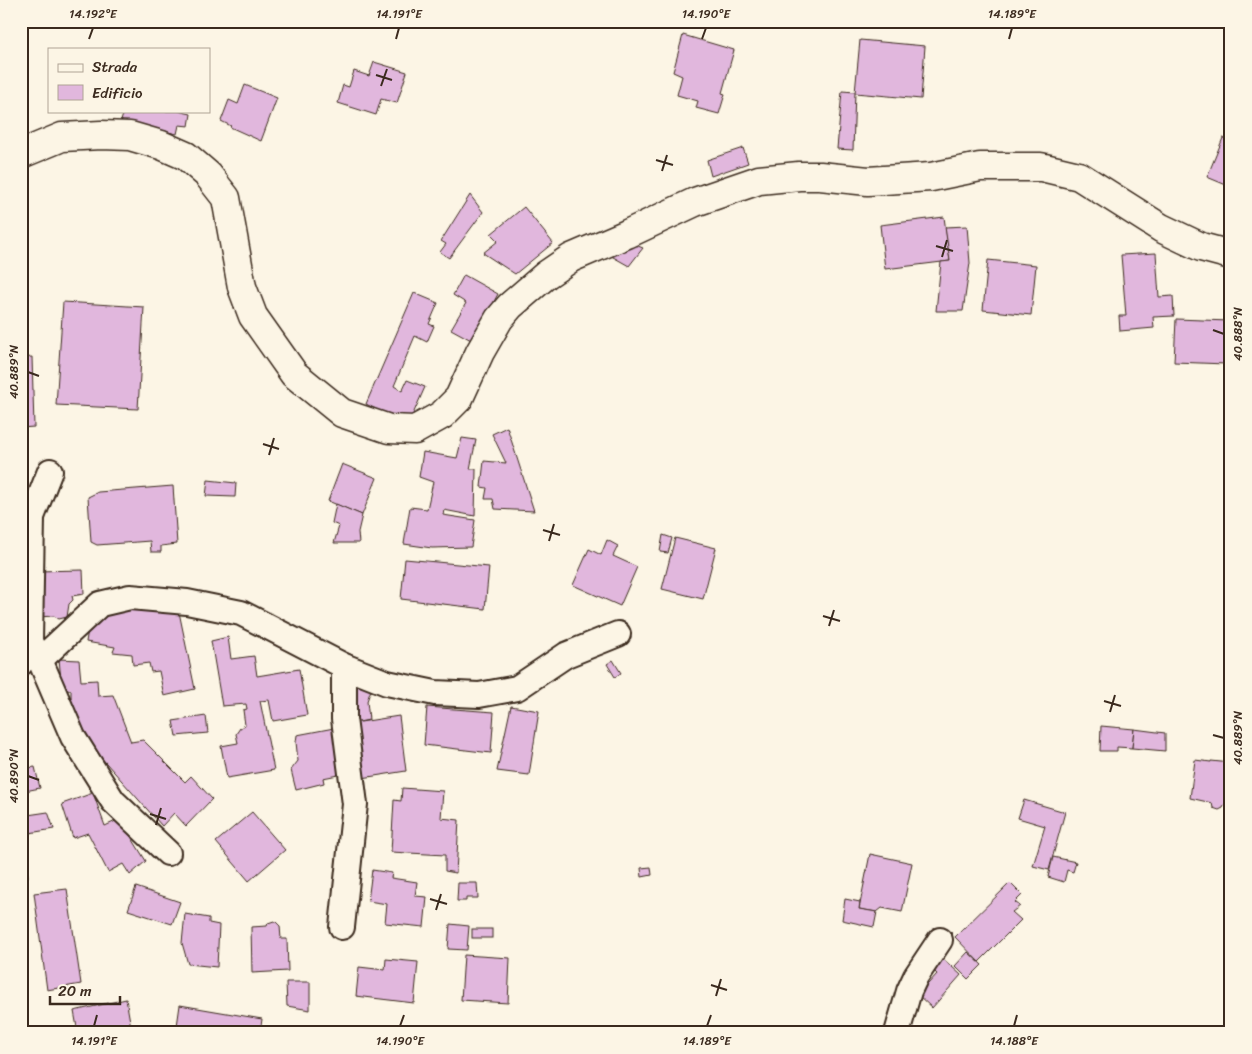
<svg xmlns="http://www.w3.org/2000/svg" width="1252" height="1054" viewBox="0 0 1252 1054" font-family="Sriracha,sans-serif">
	<rect width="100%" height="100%" fill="#fcf5e5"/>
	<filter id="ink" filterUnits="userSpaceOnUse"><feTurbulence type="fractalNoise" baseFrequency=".02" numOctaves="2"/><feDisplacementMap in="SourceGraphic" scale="10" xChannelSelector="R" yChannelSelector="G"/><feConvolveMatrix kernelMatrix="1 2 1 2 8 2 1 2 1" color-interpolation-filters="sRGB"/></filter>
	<g filter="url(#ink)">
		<g fill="#e1b7dd" stroke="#3b2a1e">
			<polygon points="683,35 734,50 722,93 725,94 719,114 696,108 698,101 677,95 682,76 673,72"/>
			<polygon points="860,40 925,46 921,99 855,93"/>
			<polygon points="374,62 407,72 397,103 381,99 376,115 338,103 343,85 349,87 354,71 369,76"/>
			<polygon points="245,85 277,98 261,141 230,127 231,126 221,121 229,100 238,104"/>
			<polygon points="842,91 855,92 853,150 837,149"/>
			<polygon points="124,111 178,111 191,114 189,126 179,125 177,134 121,121"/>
			<polygon points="1223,138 1230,140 1231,138 1231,187 1207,177"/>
			<polygon points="743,148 748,163 711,176 707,160"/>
			<polygon points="470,195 483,212 449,258 440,252 446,244 441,241"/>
			<polygon points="524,207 553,243 515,274 483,253 498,241 491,234"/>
			<polygon points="944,217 950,261 885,269 880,225"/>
			<polygon points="967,226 970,263 963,311 936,311 941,262 950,261 945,227"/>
			<polygon points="628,242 643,248 629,266 606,253"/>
			<polygon points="1156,253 1159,297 1173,296 1174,316 1153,317 1154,328 1120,331 1119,316 1126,316 1121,255"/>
			<polygon points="988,260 1036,265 1031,315 983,310"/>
			<polygon points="464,275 498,294 473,341 451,329 466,303 453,295"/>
			<polygon points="414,293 438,303 429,324 434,326 427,342 415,336 394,386 402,391 407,380 425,387 410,421 397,420 366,404"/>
			<polygon points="63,302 144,307 138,409 56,405"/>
			<polygon points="1176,319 1229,321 1226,364 1174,362"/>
			<polygon points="32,357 34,427 21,428 21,358"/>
			<polygon points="507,427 534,511 495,509 493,499 485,499 487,488 481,487 484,461 506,463 492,434"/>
			<polygon points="462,438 476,440 470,469 476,469 475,516 444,510 443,515 475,520 471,547 432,548 404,544 410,507 427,509 433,482 419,477 423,452 457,458"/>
			<polygon points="342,464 377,478 362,515 328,501"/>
			<polygon points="208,480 236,483 235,497 206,496"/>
			<polygon points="173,486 177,544 161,546 161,552 151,552 150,541 97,545 91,542 88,497 98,492"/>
			<polygon points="336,504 362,515 358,532 359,543 334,543 339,526 332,523"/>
			<polygon points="663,535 672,538 668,553 660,552"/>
			<polygon points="675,538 716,548 703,599 662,589"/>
			<polygon points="607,540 618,546 613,556 637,567 620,606 573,585 589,549 601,555"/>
			<polygon points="405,559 489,567 485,609 401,599"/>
			<polygon points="83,570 84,594 72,596 73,600 69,604 67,617 59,619 54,616 38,617 37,571"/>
			<polygon points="121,607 179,612 195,689 164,696 159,671 151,672 149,663 133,665 132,654 113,652 115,647 86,642 89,623"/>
			<polygon points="228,637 231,659 254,656 257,676 299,669 307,715 273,721 269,700 260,701 274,770 227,778 221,746 238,743 236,734 240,728 245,725 243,710 247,709 246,704 222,706 211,641"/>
			<polygon points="59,659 79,660 81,681 97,680 98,696 113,695 131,742 143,740 185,782 191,776 212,799 186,826 174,813 162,826 90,745 71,708 71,690 62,691"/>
			<polygon points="613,660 621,673 615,677 607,664"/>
			<polygon points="353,677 373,684 367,701 369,720 354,723"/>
			<polygon points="511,706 539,711 529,775 497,771"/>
			<polygon points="427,707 494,712 491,753 424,745"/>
			<polygon points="206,716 208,733 176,736 173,721"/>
			<polygon points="399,716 406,771 362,778 354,723"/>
			<polygon points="1101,726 1134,729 1132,748 1117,747 1117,751 1100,751"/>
			<polygon points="334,728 343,774 323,778 324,783 296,790 291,770 298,761 296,742 297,735"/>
			<polygon points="1134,729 1165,733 1165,751 1132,748"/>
			<polygon points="1195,760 1211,762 1211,761 1231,763 1231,805 1225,804 1223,808 1219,810 1213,808 1212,803 1190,798"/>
			<polygon points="35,767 40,788 25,791 21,778 21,769"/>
			<polygon points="402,788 443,791 441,818 459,820 456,873 445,871 445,855 391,852 394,800 401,801"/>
			<polygon points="93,793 105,826 120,819 146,861 130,875 123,864 108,872 88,833 73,838 62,804"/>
			<polygon points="1024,800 1065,812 1049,870 1033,866 1045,826 1018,818"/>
			<polygon points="48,812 54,829 23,834 28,877 21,878 21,816"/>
			<polygon points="252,812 285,850 249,881 216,842"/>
			<polygon points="870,854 912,863 902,912 882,908 877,912 859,909"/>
			<polygon points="1053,857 1076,862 1073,872 1067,870 1064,882 1048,877"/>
			<polygon points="651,867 652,875 642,877 641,868"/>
			<polygon points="372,870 392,873 391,878 417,882 415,896 427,897 424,927 385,923 387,904 368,901"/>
			<polygon points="458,883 477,883 478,898 466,898 466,901 457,901"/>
			<polygon points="1010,883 1022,895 1015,902 1020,906 1012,912 1021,920 979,962 955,937"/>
			<polygon points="136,887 180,902 172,924 128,910"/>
			<polygon points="67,889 81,984 47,990 34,893"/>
			<polygon points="845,899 860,902 859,909 877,912 874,927 842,920"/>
			<polygon points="185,914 209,918 209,923 219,925 217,967 188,964 182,943"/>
			<polygon points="274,921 276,922 280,926 281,939 287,939 288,971 252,973 251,927 267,926 268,923"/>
			<polygon points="450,924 469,926 467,950 448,949"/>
			<rect x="472" y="929" width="20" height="9"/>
			<polygon points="968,952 982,965 968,979 955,966"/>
			<polygon points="464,955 510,958 508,1003 461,1000"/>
			<polygon points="941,957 961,975 932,1008 918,995 937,974 931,968"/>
			<polygon points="386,959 418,962 414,1003 356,996 359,967 385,970"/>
			<polygon points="286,982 310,982 310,1010 287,1006"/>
			<polygon points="126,999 132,1033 78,1033 74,1011"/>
			<polygon points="180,1005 262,1019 260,1033 176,1033"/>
			<polygon points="343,1028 376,1033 342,1033"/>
		</g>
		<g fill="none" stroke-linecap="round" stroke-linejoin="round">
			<g stroke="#3b2a1e" stroke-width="28">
				<g id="minor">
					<polyline points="30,642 40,660 73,737 113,801 168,853"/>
					<polyline points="40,660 100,604 130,597 187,602 241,613 344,666 387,683 435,693 479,695 517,688 566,655 618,634"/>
					<polyline points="21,663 30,642 32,517 50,471"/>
					<polyline points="342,927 355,804 344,719 344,666"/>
					<polyline points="897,1033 909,991 916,976 940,940"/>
				</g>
			</g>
			<g stroke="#3b2a1e" stroke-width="31">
				<polyline id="tertiary" points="21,154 62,137 101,135 130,136 161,145 186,156 208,175 226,198 242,287 253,316 294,374 342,413 389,429 415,430 442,415 459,398 480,352 499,319 510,306 546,275 571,258 627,234 695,202 759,180 799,176 820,176 868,181 931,177 980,167 1041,167 1079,176 1161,228 1201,247 1231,255"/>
			</g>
			<use href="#minor" stroke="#fcf5e5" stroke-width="24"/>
			<use href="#tertiary" stroke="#fcf5e5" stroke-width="28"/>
		</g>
	</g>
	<path fill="none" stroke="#3b2a1e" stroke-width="2" d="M89,39L93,28M396,39L399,28M702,39L706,28M1009,39L1012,28M376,75L392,80M381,86L387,69M656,160L673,165M662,171L667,155M936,246L953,251M942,257L947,240M1213,330L1224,334M28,372L39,376M263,444L279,449M269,455L274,438M543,530L560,535M549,541L554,524M823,616L840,621M829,626L834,610M1104,701L1121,706M1110,712L1115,695M1213,735L1224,738M28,776L39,780M150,814L166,819M156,825L161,808M430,899L447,904M436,910L441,894M711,985L727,990M716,996L721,979M94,1026L97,1015M400,1026L404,1015M707,1026L711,1015M1014,1026L1017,1015"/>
	<rect width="1252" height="1054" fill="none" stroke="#fcf5e5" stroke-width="55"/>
	<rect x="48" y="48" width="162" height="65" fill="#fcf5e5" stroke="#afa495"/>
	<rect x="58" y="64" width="25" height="8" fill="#fcf5e5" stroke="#afa495"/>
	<text x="92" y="72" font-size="15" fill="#3b2a1e">Strada</text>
	<rect x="58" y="85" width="25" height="15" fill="#e1b7dd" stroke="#afa495"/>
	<text x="92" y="98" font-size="15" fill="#3b2a1e">Edificio</text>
	<path d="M50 996v8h70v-8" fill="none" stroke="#3b2a1e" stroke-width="2.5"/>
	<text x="58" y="996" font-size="15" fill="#3b2a1e" stroke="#fcf5e5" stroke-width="4" paint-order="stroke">20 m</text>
	<rect x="28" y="28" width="1196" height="998" fill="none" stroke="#3b2a1e" stroke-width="2"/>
	<g font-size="12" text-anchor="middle" fill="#3b2a1e">
		<text x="93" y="18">14.192°E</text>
		<text x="399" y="18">14.191°E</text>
		<text x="706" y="18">14.190°E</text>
		<text x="1012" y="18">14.189°E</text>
		<text transform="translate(1238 334) rotate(-90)" y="4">40.888°N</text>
		<text transform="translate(14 372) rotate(-90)" y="4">40.889°N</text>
		<text transform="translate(1238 738) rotate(-90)" y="4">40.889°N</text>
		<text transform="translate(14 776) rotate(-90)" y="4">40.890°N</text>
		<text x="94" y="1045">14.191°E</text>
		<text x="400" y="1045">14.190°E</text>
		<text x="707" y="1045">14.189°E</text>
		<text x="1014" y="1045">14.188°E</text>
	</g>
</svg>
